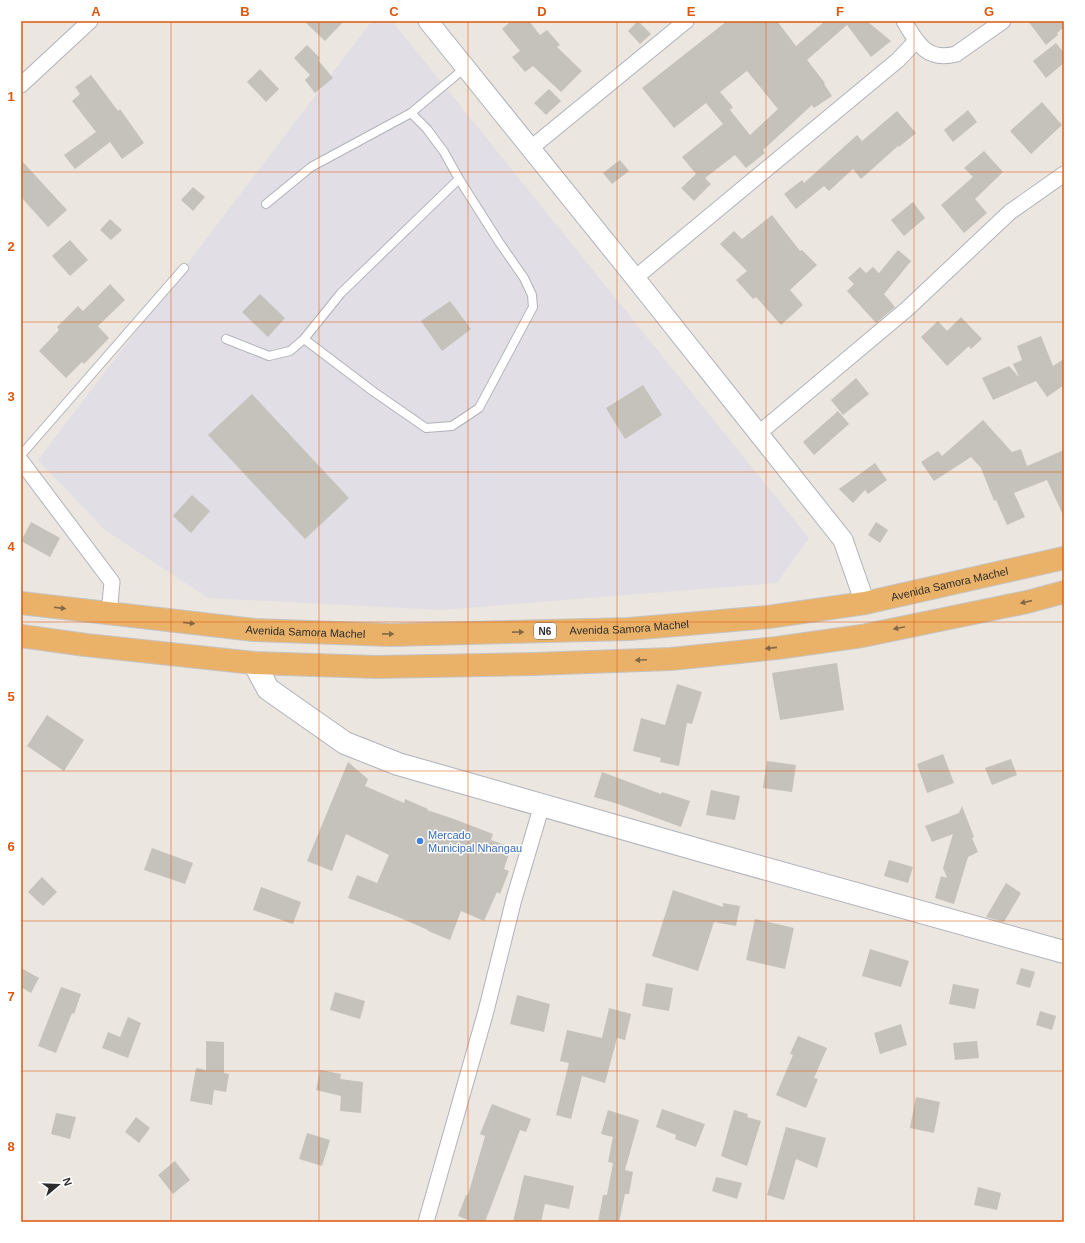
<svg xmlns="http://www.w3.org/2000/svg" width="1085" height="1243" viewBox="0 0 1085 1243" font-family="Arial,sans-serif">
	<rect width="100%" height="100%" fill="#ece6e0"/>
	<polygon fill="#e1dfe5" points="372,21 392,21 809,538 777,583 441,610 208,598 105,530 38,460"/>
	<g fill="#c5c1bb" fill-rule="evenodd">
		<polygon points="304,21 344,21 325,41"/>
		<polygon points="511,21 529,21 540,35 547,30 560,45 557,47 582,71 561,92 533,66 525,72 512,57 520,51 502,29"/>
		<polygon points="638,21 651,34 640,44 628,31"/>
		<path d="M727,21H777L796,46L825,21H867L891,41L871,57L847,25L807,60L825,83L824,84L832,96L814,108L812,105L763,150L765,153L746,168L735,155L705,178L711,184L694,201L681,188L696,174L682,157L723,124L706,103L674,128L642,88ZM747,71L778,109L750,135L730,110L733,107L720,92Z"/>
		<polygon points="1028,21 1064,21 1064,27 1057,33 1058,35 1046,45"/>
		<polygon points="1056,43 1064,53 1064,63 1046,78 1033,61"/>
		<polygon points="307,45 320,58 318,60 333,78 315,93 305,80 310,75 294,58"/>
		<polygon points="260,69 279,89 266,102 247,82"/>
		<polygon points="91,75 118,111 120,109 144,143 122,159 110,142 75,169 64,155 96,132 72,101 80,94 75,87"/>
		<polygon points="549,89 561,101 546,115 534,103"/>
		<polygon points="1042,102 1062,125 1031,154 1010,131"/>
		<polygon points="968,110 977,122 953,142 944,130"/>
		<polygon points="897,111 916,133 899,147 898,146 861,179 853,169 829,191 824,186 796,209 784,194 802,180 804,183 857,135 862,141"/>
		<polygon points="984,151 1003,172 975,199 987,213 964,233 941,205 973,177 964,168"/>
		<polygon points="21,160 67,210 48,227 21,197"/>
		<polygon points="620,160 629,171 612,184 603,173"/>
		<polygon points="193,187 205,197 193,211 181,200"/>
		<polygon points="913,202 925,218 904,236 891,220"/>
		<polygon points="772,215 800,251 802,250 817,265 790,290 803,305 781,325 756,297 753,299 736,280 747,271 720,244 734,231 742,239"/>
		<polygon points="110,219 122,230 111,240 100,230"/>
		<polygon points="70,240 88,260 70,276 52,256"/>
		<polygon points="898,250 911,261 884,294 895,307 876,323 847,291 854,284 848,278 860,267 866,273 873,267 879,273"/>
		<polygon points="110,284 125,300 98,326 109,338 84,364 82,362 66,378 39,351 59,330 57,327 78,306 83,311"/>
		<polygon points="260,294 285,318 268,337 242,312"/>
		<polygon points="450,301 471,329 442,351 421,321"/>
		<polygon points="961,317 982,339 971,349 969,346 947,366 921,337 938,321 947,331"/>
		<polygon points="1041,336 1053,366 1064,359 1064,385 1047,397 1036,381 993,400 982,378 1009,366 1019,377 1013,364 1022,360 1017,346"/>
		<polygon points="856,378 869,394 843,415 831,400"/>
		<polygon points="643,385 662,415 625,439 606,408"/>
		<polygon points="252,394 349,498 305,539 208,435"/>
		<polygon points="838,411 849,424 814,455 803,442"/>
		<polygon points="983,420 1012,452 1021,449 1027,466 1064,450 1064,517 1047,480 1014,493 1025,517 1007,525 996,500 994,501 981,468 971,457 934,481 921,462 938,451 942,456"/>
		<polygon points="875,463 887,480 868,494 865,490 853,503 839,489"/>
		<polygon points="192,495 210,511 191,533 173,516"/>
		<polygon points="31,522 60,538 50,557 21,541"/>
		<polygon points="876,522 888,530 880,543 868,535"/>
		<polygon points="837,663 844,710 780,720 772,673"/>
		<polygon points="677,684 702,692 692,724 687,723 679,766 660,762 661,758 633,751 641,718 665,725"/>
		<polygon points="47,715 84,740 64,771 27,746"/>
		<polygon points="943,754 954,783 927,793 917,764"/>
		<polygon points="1011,759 1017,775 992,785 985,768"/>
		<polygon points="767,761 796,765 792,792 763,788"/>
		<polygon points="348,762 368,779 365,786 404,803 405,799 428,809 427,810 454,819 493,834 491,840 511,847 504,869 509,871 500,894 497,892 484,921 461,911 450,940 428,931 428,930 391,914 348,898 357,875 377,883 389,855 346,834 332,871 307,861"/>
		<polygon points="602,772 661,794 662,792 690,801 681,827 615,803 594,797"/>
		<polygon points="711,790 740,796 735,820 706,815"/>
		<polygon points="962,806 974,837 972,838 978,852 968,857 954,904 935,898 941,876 947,878 943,868 953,834 932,842 925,826 959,813"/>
		<polygon points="152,848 193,863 185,884 144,870"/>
		<polygon points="889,860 913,867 908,883 884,876"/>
		<polygon points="42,877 57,892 43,906 28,892"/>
		<polygon points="1006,883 1021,893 1004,922 986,917"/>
		<polygon points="261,887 301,902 293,924 253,910"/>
		<polygon points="673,890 723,907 723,903 740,906 736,926 714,922 698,971 652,956"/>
		<polygon points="755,919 794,928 785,969 746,960"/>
		<polygon points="870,949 909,961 901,987 862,976"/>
		<polygon points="21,968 39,978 31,993 21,987"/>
		<polygon points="1021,968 1035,972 1030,988 1016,984"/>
		<polygon points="646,983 673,988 669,1011 642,1006"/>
		<polygon points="953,984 979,989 975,1009 949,1004"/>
		<polygon points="61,987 81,994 74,1014 72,1013 56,1053 38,1046"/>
		<polygon points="335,992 365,1001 360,1019 330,1010"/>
		<polygon points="517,995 550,1004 544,1032 510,1024"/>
		<polygon points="609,1008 631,1014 625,1040 617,1038 605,1083 582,1076 571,1119 556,1115 569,1063 560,1061 567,1030 602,1038"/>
		<polygon points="1040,1011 1056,1016 1052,1030 1036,1025"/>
		<polygon points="128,1017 141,1023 128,1058 102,1048 108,1032 120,1037"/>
		<polygon points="901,1024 907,1045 880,1054 874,1033"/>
		<polygon points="798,1036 827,1048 814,1078 818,1079 806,1108 776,1095 793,1055 790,1054"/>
		<polygon points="206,1041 224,1042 224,1073 229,1074 226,1092 214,1090 212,1105 190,1101 196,1068 206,1070"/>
		<polygon points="977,1041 979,1058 955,1060 953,1043"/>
		<polygon points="320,1070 341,1074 340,1079 363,1082 361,1113 340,1111 341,1096 316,1090"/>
		<polygon points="916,1097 940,1102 934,1133 910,1128"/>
		<polygon points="492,1104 531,1119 526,1132 520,1130 485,1222 473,1222 458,1216 466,1195 468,1195 485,1136 480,1134"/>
		<polygon points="662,1109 705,1124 696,1147 675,1139 676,1135 656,1127"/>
		<polygon points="608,1110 639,1120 625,1170 633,1172 629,1194 625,1194 619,1222 598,1222 603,1195 607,1195 613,1163 608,1162 613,1137 601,1134"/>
		<polygon points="734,1110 748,1114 747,1117 761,1121 747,1166 721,1156"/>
		<polygon points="56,1113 76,1117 70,1139 51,1134"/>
		<polygon points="136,1117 150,1128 139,1143 125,1132"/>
		<polygon points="786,1127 826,1138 817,1168 796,1159 784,1200 767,1195"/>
		<polygon points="307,1133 330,1140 322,1166 299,1159"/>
		<polygon points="175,1161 190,1180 173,1194 158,1175"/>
		<polygon points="524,1175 574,1186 569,1209 545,1204 541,1222 513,1222"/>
		<polygon points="716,1177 742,1183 737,1199 712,1191"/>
		<polygon points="978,1187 1001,1193 997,1210 974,1205"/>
	</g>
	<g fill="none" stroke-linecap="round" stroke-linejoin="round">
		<g stroke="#b0b2bb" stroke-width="10">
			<g id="service">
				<polyline points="266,204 311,167 411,113 466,67"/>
				<polyline points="226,339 269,356 290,351 304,339 341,293 459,179"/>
				<polyline points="304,339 374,392 426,428 452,426 479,408 533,307 532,295 524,278 499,242 459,179 444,152 427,129 411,113"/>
				<polyline points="21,455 184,268"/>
			</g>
		</g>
		<g stroke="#b0b2bb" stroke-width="17">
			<g id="minor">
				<path d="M904,21C917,43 927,62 956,54L1003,21"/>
				<polyline points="21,85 90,21"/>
				<polyline points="531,148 686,21"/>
				<polyline points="635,278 898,60 916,41"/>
				<polyline points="759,433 907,309 1010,212 1064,174"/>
				<polyline points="21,461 112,582 109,614"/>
				<polyline points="426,1222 486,1011 514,899 542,805"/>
			</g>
		</g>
		<g stroke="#b0b2bb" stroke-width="21">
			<polyline id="tertiary" points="428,21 635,278 843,540 865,603"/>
		</g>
		<g stroke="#b0b2bb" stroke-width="24">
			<polyline id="secondary" points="254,663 268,689 345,743 398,764 706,852 1064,952"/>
		</g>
		<g stroke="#c4c4c4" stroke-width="24">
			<g id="trunk">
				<path id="s1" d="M21,603L254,630L390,635L629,629L768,617L865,603L1064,558"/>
				<polyline points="21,636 86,645 254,663 376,667 534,664 671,659 777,648 862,636 1027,602 1064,592"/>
			</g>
		</g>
		<use href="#service" stroke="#fff" stroke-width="8"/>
		<use href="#minor" stroke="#fff" stroke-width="15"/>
		<use href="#tertiary" stroke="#fff" stroke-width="19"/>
		<use href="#secondary" stroke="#fff" stroke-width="22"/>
		<use href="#trunk" stroke="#eab269" stroke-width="22"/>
	</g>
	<defs><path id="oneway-solid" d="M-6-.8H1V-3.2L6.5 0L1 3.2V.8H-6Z"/></defs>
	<g fill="#826847">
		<use href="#oneway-solid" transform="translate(1026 602) rotate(167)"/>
		<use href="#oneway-solid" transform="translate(60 608) rotate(7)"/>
		<use href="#oneway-solid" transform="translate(189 623) rotate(6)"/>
		<use href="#oneway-solid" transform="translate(899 628) rotate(168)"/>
		<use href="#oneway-solid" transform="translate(518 632) rotate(-1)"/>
		<use href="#oneway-solid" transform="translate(388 634) rotate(1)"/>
		<use href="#oneway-solid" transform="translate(771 648) rotate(174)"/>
		<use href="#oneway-solid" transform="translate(641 660) rotate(178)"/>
	</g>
	<path fill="none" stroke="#df570e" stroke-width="1" stroke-opacity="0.55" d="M171,21V1222M319,21V1222M468,21V1222M617,21V1222M766,21V1222M914,21V1222M21,172H1064M21,322H1064M21,472H1064M21,622H1064M21,771H1064M21,921H1064M21,1071H1064"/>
	<circle fill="#3f7fe0" stroke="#fff" stroke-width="1.5" cx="420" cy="841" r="4"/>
	<g text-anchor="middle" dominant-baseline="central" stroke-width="3" stroke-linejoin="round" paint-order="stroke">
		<rect fill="#fff" stroke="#6b6b6b" stroke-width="1" x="534" y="623" width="22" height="16" rx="3"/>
		<g font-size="10" font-weight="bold" fill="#2c2c2c">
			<text x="545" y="631">N6</text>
		</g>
		<g font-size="11" fill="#2c2c2c" stroke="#fff">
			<text stroke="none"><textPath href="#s1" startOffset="934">Avenida Samora Machel</textPath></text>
			<text stroke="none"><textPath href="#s1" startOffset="610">Avenida Samora Machel</textPath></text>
			<text stroke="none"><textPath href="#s1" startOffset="286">Avenida Samora Machel</textPath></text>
		</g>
		<g font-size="11" fill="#366cbe" stroke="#fff" text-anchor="start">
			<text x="428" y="835">Mercado<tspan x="428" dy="13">Municipal Nhangau</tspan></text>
		</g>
	</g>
	<rect width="1085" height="1243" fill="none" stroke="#ffffff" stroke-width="44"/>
	<g transform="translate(58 1185) rotate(71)" stroke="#ffffff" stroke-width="3" paint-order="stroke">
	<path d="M0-3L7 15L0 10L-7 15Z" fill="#2c2c2c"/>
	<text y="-6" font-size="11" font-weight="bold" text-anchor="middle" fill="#2c2c2c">N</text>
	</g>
	<rect x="22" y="22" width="1041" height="1199" fill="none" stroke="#df570e" stroke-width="1.5"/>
	<g font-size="13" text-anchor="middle" font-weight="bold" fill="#df570e">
		<text x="96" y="16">A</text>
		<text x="245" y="16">B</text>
		<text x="394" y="16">C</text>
		<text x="542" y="16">D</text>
		<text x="691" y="16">E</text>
		<text x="840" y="16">F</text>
		<text x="989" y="16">G</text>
		<text x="11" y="101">1</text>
		<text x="11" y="251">2</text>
		<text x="11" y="401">3</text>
		<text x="11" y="551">4</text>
		<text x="11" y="701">5</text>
		<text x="11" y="851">6</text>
		<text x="11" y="1001">7</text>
		<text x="11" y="1151">8</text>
	</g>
</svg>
